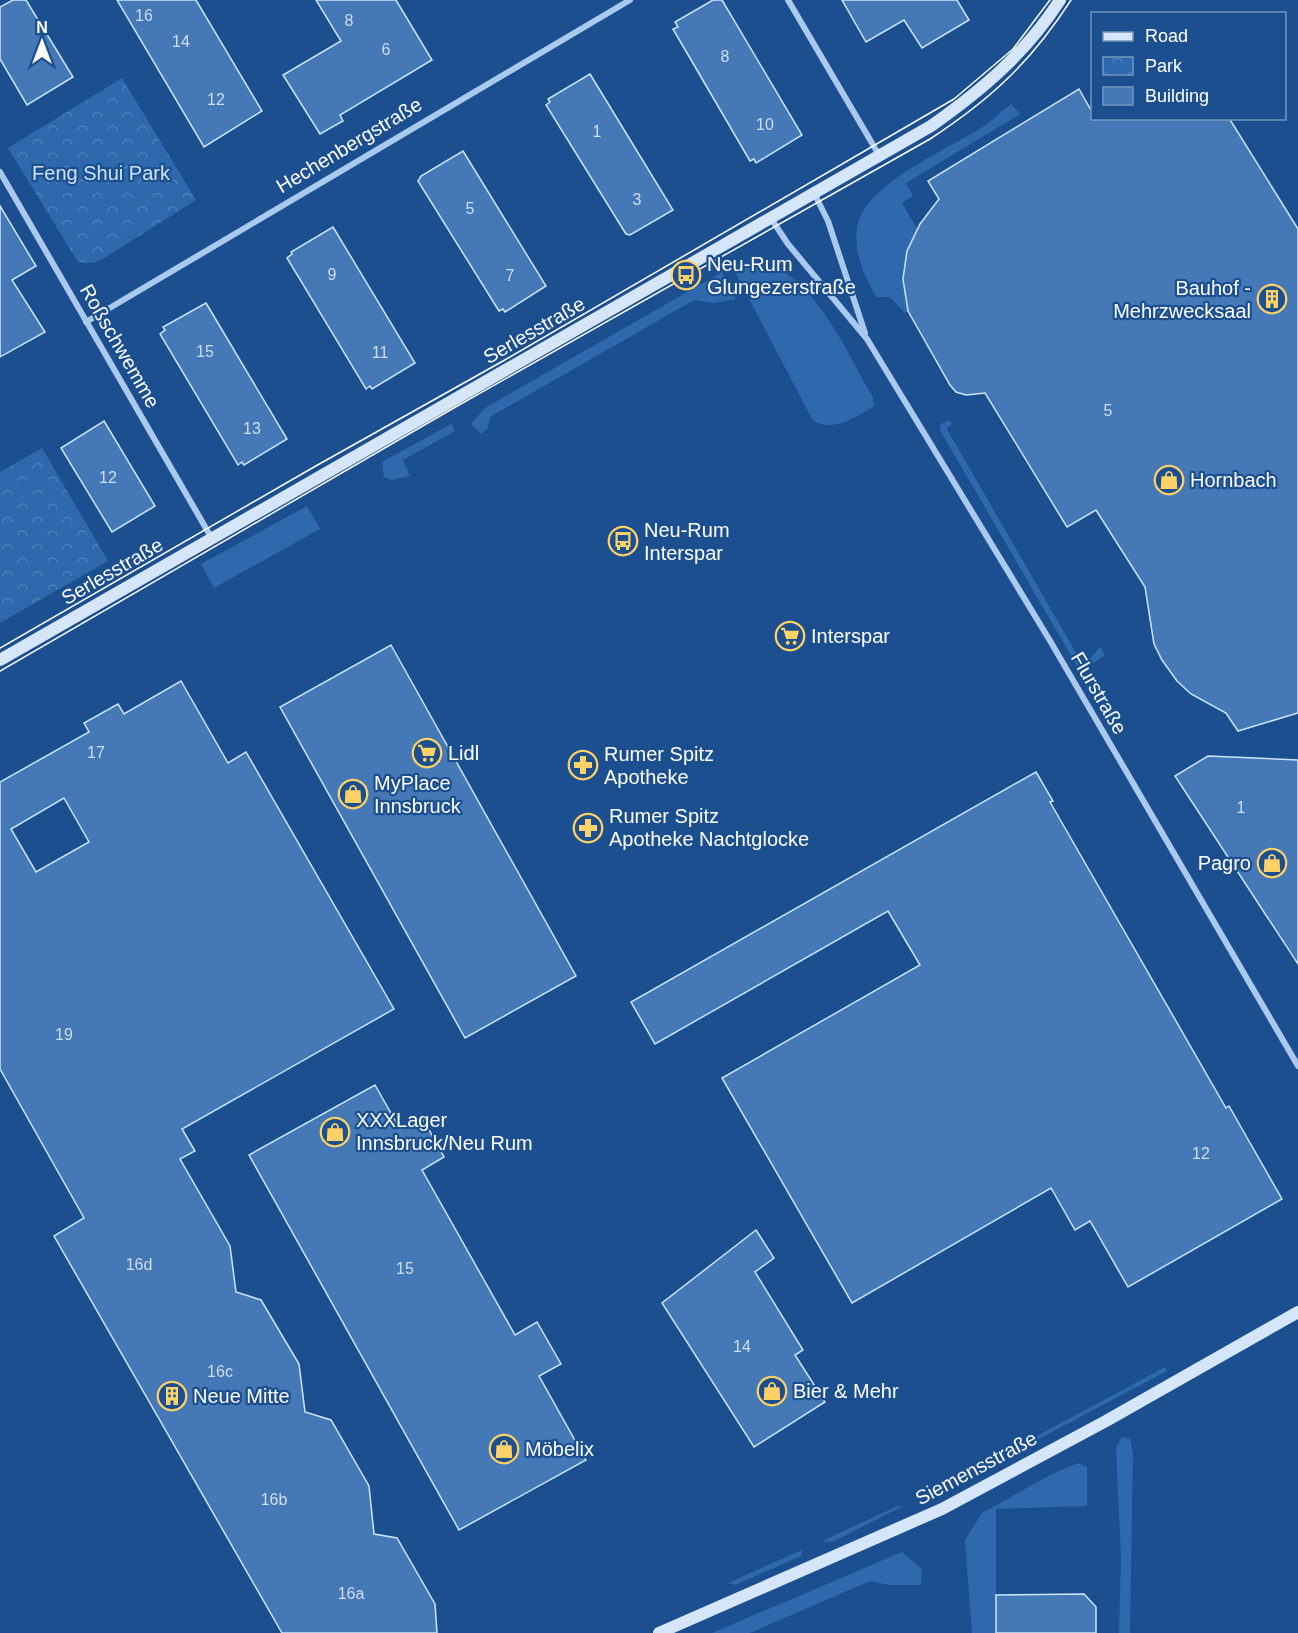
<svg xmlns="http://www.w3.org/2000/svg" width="1298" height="1633" viewBox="0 0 1298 1633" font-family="Helvetica,sans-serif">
	<defs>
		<pattern id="park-crowns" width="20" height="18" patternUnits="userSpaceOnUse" patternTransform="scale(1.5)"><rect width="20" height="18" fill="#2e69ad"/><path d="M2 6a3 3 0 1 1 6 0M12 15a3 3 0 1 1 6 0" fill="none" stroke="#4d80b9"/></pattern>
	</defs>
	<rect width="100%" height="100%" fill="#1b4f8f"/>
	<g fill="#2e69ad">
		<path d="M1011,104L1020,114L906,183L913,196L902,203L917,229C903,256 902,281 908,311L905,313L890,297H876C865,277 853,252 857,228C865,181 950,150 987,124C995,118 1003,110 1011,104Z"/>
		<path d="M751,261C810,263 846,352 873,397L874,406C854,418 836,432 813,421L732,266Z"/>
		<polygon points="722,272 736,299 714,303 694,300 490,417 488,428 481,434 471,424 485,408"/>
		<polygon points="949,420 952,424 947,428 948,431 1079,658 1089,660 1100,647 1105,655 1088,667 1077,666 940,430 941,424"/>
		<polygon points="451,424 455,431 403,460 410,476 392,480 384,477 382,462"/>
		<polygon points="307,506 320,529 214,588 201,564"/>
		<polygon points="1165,1367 1167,1371 978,1471 974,1470"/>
		<polygon points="1122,1437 1130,1439 1133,1453 1130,1633 1119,1633 1121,1558 1116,1447"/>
		<polygon points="1078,1463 1087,1467 1087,1506 996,1509 996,1633 972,1633 965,1540 982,1513 1050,1475"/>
		<polygon points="898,1506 903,1506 832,1542 822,1541"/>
		<polygon points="802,1550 801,1556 735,1585 728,1583"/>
		<polygon points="902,1552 922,1569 921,1585 889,1585 870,1581 750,1633 712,1633"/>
	</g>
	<g fill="url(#park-crowns)">
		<polygon points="122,78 196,200 103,259 93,263 78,262 8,148"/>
		<polygon points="42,448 108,561 0,623 0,472"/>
	</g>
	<g fill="#4478b7" stroke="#cfe3fa" stroke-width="1.5" fill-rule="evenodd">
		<polygon points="13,0 26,0 73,77 27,105 0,59 0,7"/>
		<polygon points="117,0 196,0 262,111 204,147"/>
		<polygon points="316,0 396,0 432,60 340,115 343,121 320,134 283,75 341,41"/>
		<polygon points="713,0 722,0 802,135 756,163 754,159 750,161 673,29 678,27 675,22"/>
		<polygon points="842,0 957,0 969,20 922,48 904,20 866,42"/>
		<polygon points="590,74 673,210 630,235 626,234 546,105 550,102 548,99"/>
		<polygon points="1079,89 1092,112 1092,118 1229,118 1298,229 1298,713 1238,731 1226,713 1191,694 1177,681 1162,660 1154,644 1145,587 1096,510 1067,527 985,393 966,395 956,392 950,385 908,311 903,279 907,251 920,224 939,199 928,181"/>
		<polygon points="463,151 546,286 505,312 503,309 499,311 418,181 421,176"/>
		<polygon points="0,206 36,266 12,280 45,332 0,357"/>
		<polygon points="333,227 415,363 372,389 370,386 366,389 287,258 292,254 291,252"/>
		<polygon points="206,303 287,439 244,465 242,462 238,465 160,334 165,330 163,327"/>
		<polygon points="104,421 155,506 112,532 61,448"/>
		<polygon points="391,645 576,976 465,1038 280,707"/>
		<path d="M181,681L228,763L246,752L394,1009L182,1129L195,1151L180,1159L230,1246L236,1292L261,1300L299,1364L305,1412L331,1420L369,1486L374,1534L397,1538L435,1604L437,1633H282L54,1236L84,1218L0,1069V782L89,732L84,723L118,704L124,714ZM64,798L89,842L36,872L11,829Z"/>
		<polygon points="1208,756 1298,760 1298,964 1175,776"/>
		<polygon points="1036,772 1053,801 1050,802 1226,1108 1229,1106 1282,1199 1128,1287 1090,1221 1075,1230 1051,1188 852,1303 722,1078 920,965 888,911 655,1044 631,1002"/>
		<polygon points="375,1085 400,1129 422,1117 444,1157 422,1170 515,1335 537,1322 561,1364 539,1376 586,1460 459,1530 249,1155"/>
		<polygon points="756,1230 774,1258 755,1272 803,1350 795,1355 825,1402 754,1447 662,1303"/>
		<polygon points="1084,1594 1096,1607 1096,1633 996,1633 996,1595"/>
	</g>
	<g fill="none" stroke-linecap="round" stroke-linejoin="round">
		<g stroke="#a9c9ee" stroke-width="6">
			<polyline points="788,0 879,155"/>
			<polyline points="0,172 211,537"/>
			<polyline points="814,193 828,221 865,333"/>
			<polyline points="770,217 788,244 867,339 1049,639 1298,1066"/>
			<polyline points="86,322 630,0"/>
		</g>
		<g stroke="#d6e6fa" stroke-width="12">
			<path d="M0,660L931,126C982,90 1026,53 1060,0"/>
			<polyline points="659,1633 942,1509 1106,1421 1298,1312"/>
		</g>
		<g stroke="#fff" stroke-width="1.5">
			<polyline points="0,648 314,467 503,361 954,99 1013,49 1050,0"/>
			<path d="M0,671L452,409L930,139C991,99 1031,62 1071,0"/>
		</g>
	</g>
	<defs>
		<g id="bus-ring" transform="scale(1.5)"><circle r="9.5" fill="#1b4f8f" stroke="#ffd166" stroke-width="1.5"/><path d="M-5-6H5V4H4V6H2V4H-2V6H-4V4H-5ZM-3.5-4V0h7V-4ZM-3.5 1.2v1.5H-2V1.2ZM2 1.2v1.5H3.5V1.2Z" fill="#ffd166"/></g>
		<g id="building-ring" transform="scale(1.5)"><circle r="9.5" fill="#1b4f8f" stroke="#ffd166" stroke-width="1.5"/><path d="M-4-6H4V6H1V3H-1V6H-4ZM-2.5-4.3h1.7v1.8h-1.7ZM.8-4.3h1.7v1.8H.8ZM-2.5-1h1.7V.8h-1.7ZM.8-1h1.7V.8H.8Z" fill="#ffd166"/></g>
		<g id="shop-ring" transform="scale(1.5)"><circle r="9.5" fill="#1b4f8f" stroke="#ffd166" stroke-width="1.5"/><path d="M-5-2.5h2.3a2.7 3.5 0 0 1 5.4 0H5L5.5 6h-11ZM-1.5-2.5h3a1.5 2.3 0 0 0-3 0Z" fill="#ffd166"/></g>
		<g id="supermarket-ring" transform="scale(1.5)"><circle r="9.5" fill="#1b4f8f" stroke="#ffd166" stroke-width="1.5"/><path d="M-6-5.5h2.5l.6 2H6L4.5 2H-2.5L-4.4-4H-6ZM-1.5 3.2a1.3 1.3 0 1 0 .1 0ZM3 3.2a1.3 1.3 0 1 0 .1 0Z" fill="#ffd166"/></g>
		<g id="pharmacy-ring" transform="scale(1.5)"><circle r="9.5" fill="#1b4f8f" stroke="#ffd166" stroke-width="1.5"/><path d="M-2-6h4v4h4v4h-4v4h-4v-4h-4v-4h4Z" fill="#ffd166"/></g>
	</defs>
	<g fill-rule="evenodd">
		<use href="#bus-ring" x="686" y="275"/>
		<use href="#building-ring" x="1272" y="299"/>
		<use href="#shop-ring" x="1169" y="480"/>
		<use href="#bus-ring" x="623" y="541"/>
		<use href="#supermarket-ring" x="790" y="636"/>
		<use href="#supermarket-ring" x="427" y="753"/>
		<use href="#pharmacy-ring" x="583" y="765"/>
		<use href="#shop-ring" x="353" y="794"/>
		<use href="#pharmacy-ring" x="588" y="828"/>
		<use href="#shop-ring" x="1272" y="863"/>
		<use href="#shop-ring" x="335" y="1132"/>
		<use href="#shop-ring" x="772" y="1391"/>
		<use href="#building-ring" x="172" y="1396"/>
		<use href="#shop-ring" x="504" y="1449"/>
	</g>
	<g text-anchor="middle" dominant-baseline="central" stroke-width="4.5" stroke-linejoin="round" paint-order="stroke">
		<g font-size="16" fill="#d0dded">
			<text x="144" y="15">16</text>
			<text x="349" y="20">8</text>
			<text x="181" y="41">14</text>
			<text x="386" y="49">6</text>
			<text x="725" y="56">8</text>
			<text x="216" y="99">12</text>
			<text x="765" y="124">10</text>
			<text x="597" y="131">1</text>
			<text x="637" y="199">3</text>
			<text x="470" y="208">5</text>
			<text x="332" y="274">9</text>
			<text x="510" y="275">7</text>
			<text x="205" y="351">15</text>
			<text x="380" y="352">11</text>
			<text x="1108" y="410">5</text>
			<text x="252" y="428">13</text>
			<text x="108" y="477">12</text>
			<text x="96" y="752">17</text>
			<text x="1241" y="807">1</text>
			<text x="64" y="1034">19</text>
			<text x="1201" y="1153">12</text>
			<text x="139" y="1264">16d</text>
			<text x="405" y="1268">15</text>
			<text x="742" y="1346">14</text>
			<text x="220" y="1371">16c</text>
			<text x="274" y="1499">16b</text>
			<text x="351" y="1593">16a</text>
		</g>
		<g font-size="20" fill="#fff" stroke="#1b4f8f">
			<text transform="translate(349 145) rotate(-31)">Hechenbergstraße</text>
			<text transform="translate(534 330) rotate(-30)">Serlesstraße</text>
			<text transform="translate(120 346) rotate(60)">Roßschwemme</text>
			<text transform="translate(112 571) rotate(-30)">Serlesstraße</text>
			<text transform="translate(1099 693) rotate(60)">Flurstraße</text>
			<text transform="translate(976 1468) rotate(-28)">Siemensstraße</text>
		</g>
		<g font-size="20" fill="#cfe3fa" stroke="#1b4f8f">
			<text x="101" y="173">Feng Shui Park</text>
		</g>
		<g font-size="20" fill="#fff" stroke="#1b4f8f" text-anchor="start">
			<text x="707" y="264">Neu-Rum<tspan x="707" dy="23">Glungezerstraße</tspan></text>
			<text x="1251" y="288" text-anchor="end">Bauhof -<tspan x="1251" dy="23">Mehrzwecksaal</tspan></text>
			<text x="1190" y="480">Hornbach</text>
			<text x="644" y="530">Neu-Rum<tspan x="644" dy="23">Interspar</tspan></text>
			<text x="811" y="636">Interspar</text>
			<text x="448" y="753">Lidl</text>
			<text x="604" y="754">Rumer Spitz<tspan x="604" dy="23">Apotheke</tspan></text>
			<text x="374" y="783">MyPlace<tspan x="374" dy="23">Innsbruck</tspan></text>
			<text x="609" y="816">Rumer Spitz<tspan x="609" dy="23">Apotheke Nachtglocke</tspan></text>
			<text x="1251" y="863" text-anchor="end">Pagro</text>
			<text x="356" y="1120">XXXLager<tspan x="356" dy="23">Innsbruck/Neu Rum</tspan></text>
			<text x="793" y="1391">Bier &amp; Mehr</text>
			<text x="193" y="1396">Neue Mitte</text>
			<text x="525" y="1449">Möbelix</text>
		</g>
	</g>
	<rect x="1091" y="12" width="195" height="108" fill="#1b4f8f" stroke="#7695bc" stroke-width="1.5"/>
	<rect x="1103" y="32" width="30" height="9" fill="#d6e6fa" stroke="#7695bc" stroke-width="1.5"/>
	<text x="1145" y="42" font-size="18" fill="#ffffff">Road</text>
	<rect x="1103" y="57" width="30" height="18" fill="url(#park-crowns)" stroke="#7695bc" stroke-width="1.5"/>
	<text x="1145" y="72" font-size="18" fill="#ffffff">Park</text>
	<rect x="1103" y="87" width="30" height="18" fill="#4478b7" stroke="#7695bc" stroke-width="1.5"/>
	<text x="1145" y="102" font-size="18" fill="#ffffff">Building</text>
	<g transform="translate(42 42)" stroke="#1b4f8f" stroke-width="4.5" paint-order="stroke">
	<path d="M0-4.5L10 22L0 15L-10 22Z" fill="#ffffff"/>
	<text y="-9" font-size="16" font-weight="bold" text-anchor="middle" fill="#ffffff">N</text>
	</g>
</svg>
